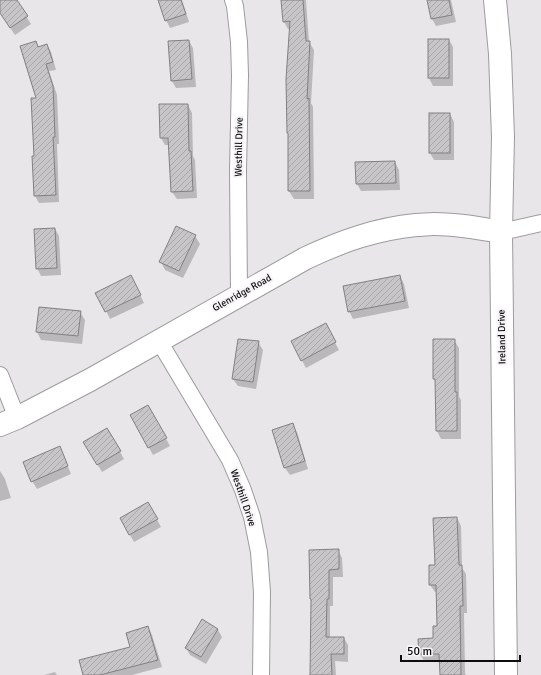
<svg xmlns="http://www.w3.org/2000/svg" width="541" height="675" viewBox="0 0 541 675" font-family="Signika,sans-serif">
	<defs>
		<pattern id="building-hatch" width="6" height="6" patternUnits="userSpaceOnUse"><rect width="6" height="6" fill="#c7c5c8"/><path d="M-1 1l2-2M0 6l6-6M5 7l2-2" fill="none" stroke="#aaa8ab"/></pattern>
	</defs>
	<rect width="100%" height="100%" fill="#e9e6e9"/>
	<g fill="#0003">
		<polygon points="0,0 16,0 31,24 15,35 0,12"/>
		<polygon points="159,0 182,0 189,22 170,28 166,20"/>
		<polygon points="282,0 306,0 309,42 314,50 311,103 313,107 314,199 294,199 289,191 290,29 288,29 284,22"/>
		<polygon points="428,0 451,0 456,22 436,26 432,19"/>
		<polygon points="429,40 449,40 453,47 453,86 433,86 429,78"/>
		<polygon points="189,41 193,48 196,87 176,88 172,81"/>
		<polygon points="36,42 39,47 47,45 51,52 56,70 49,71 57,95 59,144 57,144 59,202 39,203 35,196 37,99"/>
		<polygon points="188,105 192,113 193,156 195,160 197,198 177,199 172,192 170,145 165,145 161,138"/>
		<polygon points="450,114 454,122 454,160 434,160 430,153"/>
		<polygon points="395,162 399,170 400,190 361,191 357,184"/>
		<polygon points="55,229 59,236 61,275 41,276 37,268"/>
		<polygon points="195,236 200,244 183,278 165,270 161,262"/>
		<polygon points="400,276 404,284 409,308 353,319 349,311"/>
		<polygon points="135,284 144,303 110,319 97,293"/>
		<polygon points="80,312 85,320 82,344 41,340 37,332"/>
		<polygon points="325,324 339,350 306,368 292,342"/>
		<polygon points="454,340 459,348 459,397 461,400 461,439 441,439 437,431 436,382 434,379"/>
		<polygon points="258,342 263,350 256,389 238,386 233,379"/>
		<polygon points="148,406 170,446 153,455 131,415"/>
		<polygon points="292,425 297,432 308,469 290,475 285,468"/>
		<polygon points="107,429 124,459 102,472 84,442"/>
		<polygon points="63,455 71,474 37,489 32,481"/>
		<polygon points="0,471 5,479 11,498 0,501"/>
		<polygon points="148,503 161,527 134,542 121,519"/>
		<polygon points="457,518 461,526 462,568 466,574 467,613 464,613 465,673 466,675 441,675 440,661 424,661 420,654 434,639 438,627 438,592 435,592 430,585 436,566"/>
		<polygon points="338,550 342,558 343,577 333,577 333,606 330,606 330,638 344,638 348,645 348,662 335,661 336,675 309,675 309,674 311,674 312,601"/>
		<polygon points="202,621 218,630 222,637 206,664 190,655 186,648"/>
		<polygon points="148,627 152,635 162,667 132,675 84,675 131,648"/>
		<polygon points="55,672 57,675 44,675"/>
	</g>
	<g fill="url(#building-hatch)" stroke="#828082">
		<polygon points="0,0 17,0 28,16 10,28 0,13"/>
		<polygon points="158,0 181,0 186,14 165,21"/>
		<polygon points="281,0 303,0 306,41 310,41 307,99 309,98 310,191 288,191 288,133 287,133 286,79 290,21 283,22"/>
		<polygon points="427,0 449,0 452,15 431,19"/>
		<rect x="428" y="39" width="21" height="39"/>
		<polygon points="189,40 192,79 171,81 168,41"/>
		<polygon points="36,41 38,47 47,44 53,62 46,64 53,86 55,137 53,137 56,195 34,196 32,156 34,156 31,98 36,98 20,46"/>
		<polygon points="159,104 188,104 189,151 191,151 193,191 171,192 168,138 160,138"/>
		<rect x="429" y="113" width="21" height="40"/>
		<polygon points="395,161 396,183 356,184 355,162"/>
		<polygon points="176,226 196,235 179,271 159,262"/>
		<polygon points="55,228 57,268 36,269 34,229"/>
		<polygon points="131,275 141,295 105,312 95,293"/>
		<polygon points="400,275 405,301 348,312 343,286"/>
		<polygon points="39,307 81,311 78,336 36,332"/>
		<polygon points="326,323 336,342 301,361 291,341"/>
		<polygon points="238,339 259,341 253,382 232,379"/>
		<polygon points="433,339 455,339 455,392 457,392 457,431 436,431 435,379 433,379"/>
		<polygon points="148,405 167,438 148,448 130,415"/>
		<polygon points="293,423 305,461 284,468 272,430"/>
		<polygon points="107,428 121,451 97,465 83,442"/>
		<polygon points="60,446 68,466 31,482 23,462"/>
		<polygon points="148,502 158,519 129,535 120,518"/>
		<polygon points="457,517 459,565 462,565 463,606 460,606 461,675 440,675 439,654 419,654 418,639 433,638 433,626 437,626 436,585 429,585 429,565 435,565 433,518"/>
		<polygon points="339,549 339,569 329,570 329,599 327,599 326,637 344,637 344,654 331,654 332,675 310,675 311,599 310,599 309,550"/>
		<polygon points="202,619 218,629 201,657 185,648"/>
		<polygon points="148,626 158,660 100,675 83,675 79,660 130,647 126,633"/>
	</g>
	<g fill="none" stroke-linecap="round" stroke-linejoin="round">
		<g stroke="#9d9b9e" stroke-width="18">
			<g id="street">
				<polyline points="233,0 235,6 239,42 240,75 238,171 239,295"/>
				<polyline points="501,232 541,223"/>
				<polyline points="159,341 230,460 243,490 252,517 259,552 262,592 261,675"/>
				<polyline points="0,375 17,418"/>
			</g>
		</g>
		<g stroke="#9d9b9e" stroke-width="24">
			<g id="secondary">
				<polyline points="495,0 500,54 503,137 501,232 506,675"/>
				<path d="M0,425L17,418L90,380L306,258C342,241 376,229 416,225C422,225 428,224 434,224C457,224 479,228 501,232"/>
			</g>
		</g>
		<use href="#street" stroke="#fff" stroke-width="16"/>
		<use href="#secondary" stroke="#fff" stroke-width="22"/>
	</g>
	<g text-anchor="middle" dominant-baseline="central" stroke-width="4" stroke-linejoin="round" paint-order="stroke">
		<g font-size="10" fill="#0e0d0e" stroke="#f6f4f7">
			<text transform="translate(239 147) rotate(-89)">Westhill Drive</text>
			<text transform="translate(242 293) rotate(-29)">Glenridge Road</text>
			<text transform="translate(502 337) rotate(-91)">Ireland Drive</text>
			<text transform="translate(243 498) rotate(71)">Westhill Drive</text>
		</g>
	</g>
	<path d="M401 655v6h119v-6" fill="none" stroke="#0e0d0e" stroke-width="2"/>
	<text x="407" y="655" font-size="12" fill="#0e0d0e" stroke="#f6f4f7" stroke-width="3" paint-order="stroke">50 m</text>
</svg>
